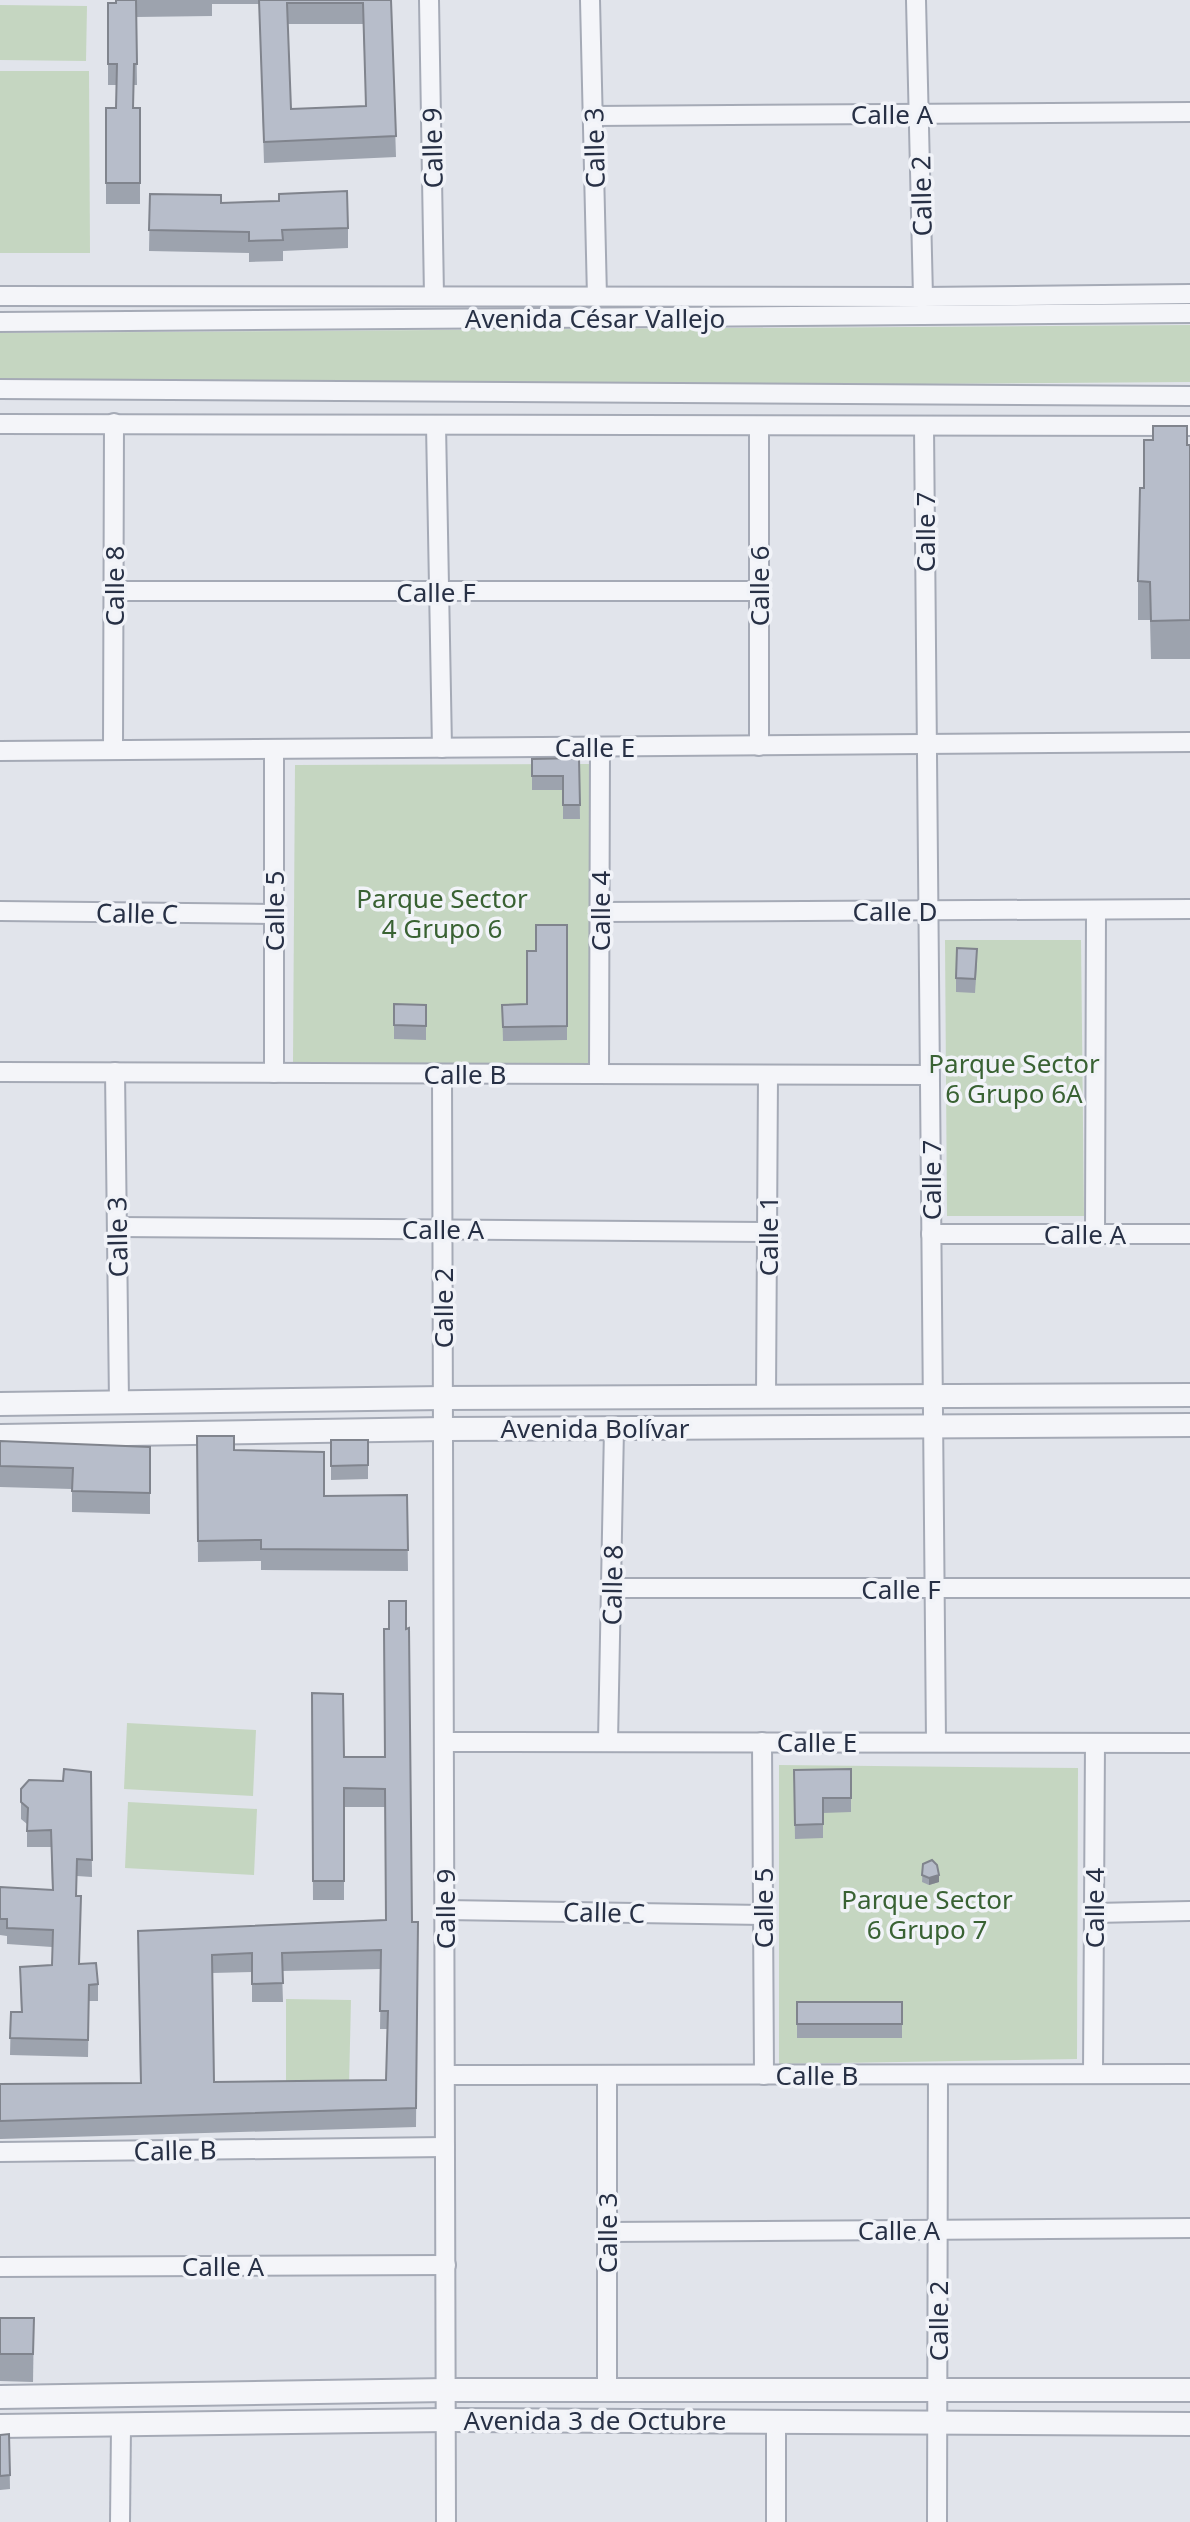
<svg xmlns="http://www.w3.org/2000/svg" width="1190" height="2522" viewBox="0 0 1190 2522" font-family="'Noto Sans',sans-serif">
	<rect width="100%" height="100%" fill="#e1e4eb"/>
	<g fill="#c5d6c1">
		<polygon points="0,5 87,6 86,61 0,60"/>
		<polygon points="0,71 89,71 90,253 0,253"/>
		<polygon points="1190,325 1190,382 0,391 0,333"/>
		<polygon points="591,764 591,1065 293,1062 295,765"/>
		<polygon points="945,940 1081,940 1084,1216 947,1216"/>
		<polygon points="127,1723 256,1730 253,1796 124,1789"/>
		<polygon points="779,1765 1078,1768 1077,2059 779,2064"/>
		<polygon points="128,1802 257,1809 254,1875 125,1868"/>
		<polygon points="286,1999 351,2000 349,2086 286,2085"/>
	</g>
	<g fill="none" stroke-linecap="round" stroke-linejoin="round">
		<g stroke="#a5aab6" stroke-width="22">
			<g id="minor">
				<polyline points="429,0 434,296"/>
				<polyline points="590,0 597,297"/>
				<polyline points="916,0 923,297"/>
				<polyline points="594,116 1190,112"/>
				<polyline points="0,296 923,297 1190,294"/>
				<polyline points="0,322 1190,313"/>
				<polyline points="0,389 1190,396"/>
				<polyline points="0,424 1190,426"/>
				<polyline points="436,425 442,748"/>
				<polyline points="924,426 936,1742"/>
				<polyline points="114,591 759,591"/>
				<polyline points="759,746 759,426"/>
				<polyline points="113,749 114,423"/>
				<polyline points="0,751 1190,742"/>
				<polyline points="0,911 274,914"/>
				<polyline points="600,912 1190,909"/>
				<polyline points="0,1072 930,1075"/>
				<polyline points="115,1072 119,1402"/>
				<polyline points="274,1073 274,749"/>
				<polyline points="442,1074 446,2522"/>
				<polyline points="599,1074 600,747"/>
				<polyline points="117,1227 768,1232"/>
				<polyline points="931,1234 1190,1234"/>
				<polyline points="1095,1234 1096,910"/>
				<polyline points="766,1397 768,1075"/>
				<polyline points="612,1588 1190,1588"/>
				<polyline points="444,1742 1190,1743"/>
				<polyline points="608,1742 614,1428"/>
				<polyline points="762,1742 764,2075"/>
				<polyline points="445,1910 763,1915"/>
				<polyline points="1094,1913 1190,1911"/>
				<polyline points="1093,2074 1095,1743"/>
				<polyline points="445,2075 1190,2074"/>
				<polyline points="0,2152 445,2147"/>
				<polyline points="607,2232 1190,2228"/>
				<polyline points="0,2267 446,2265"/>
				<polyline points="607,2390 607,2075"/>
				<polyline points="776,2421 776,2522"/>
				<polyline points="120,2522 121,2426"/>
				<polyline points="937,2522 938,2075"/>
			</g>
		</g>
		<g stroke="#a5aab6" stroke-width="26">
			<g id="tertiary">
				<polyline points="0,1404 443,1398 1190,1395"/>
				<polyline points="0,1436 443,1429 1190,1425"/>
				<polyline points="0,2397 446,2390 1190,2390"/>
				<polyline points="0,2426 446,2420 1190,2424"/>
			</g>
		</g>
		<use href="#minor" stroke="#f4f5f9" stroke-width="18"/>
		<use href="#tertiary" stroke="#f4f5f9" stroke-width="22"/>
	</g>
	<g fill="#9da3ae" fill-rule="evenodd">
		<path d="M116,0H391L396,157L264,163L259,4H212V16L136,17L137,85H134L133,108H140V204H106V108H116V85H108V24ZM288,24H363L366,106L291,109Z"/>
		<polygon points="150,194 221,203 348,228 348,248 283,251 283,261 249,262 249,253 149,251"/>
		<polygon points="1187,445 1190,445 1190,659 1151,659 1150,620 1138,620 1138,581 1144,488"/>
		<polygon points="579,758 580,819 563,819 563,790 532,790 532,759"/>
		<polygon points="567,925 567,1040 503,1041 502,1005 527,1004 536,951"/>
		<polygon points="977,963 975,993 956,992 956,978"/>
		<polygon points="394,1004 426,1005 426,1040 394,1039"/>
		<polygon points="197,1436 234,1450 324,1496 407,1495 408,1571 261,1570 261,1561 198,1562"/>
		<polygon points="331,1440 368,1440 368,1479 331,1480"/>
		<polygon points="0,1441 150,1447 150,1514 72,1512 72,1489 0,1487"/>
		<path d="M312,1693L344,1757H385L412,1922H418L416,2127L0,2139V2084L140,2083L138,1931L386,1920L385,1807H344V1900H313ZM381,1969L380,2029H387L386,2080L214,2082L212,1973L252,1972V2002H283L282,1971Z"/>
		<polygon points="794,1770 851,1798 851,1812 823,1813 823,1838 795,1839"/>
		<polygon points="91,1772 92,1877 77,1876 77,1896 80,1964 98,1984 98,2001 89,2001 88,2057 10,2055 11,2012 21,2012 20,1967 52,1965 52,1947 7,1944 7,1936 0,1935 0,1887 52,1890 51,1847 27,1847 27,1824 21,1819 21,1789 63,1781"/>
		<polygon points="923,1864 939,1882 929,1885 922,1882"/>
		<rect x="797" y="2002" width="105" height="36"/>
		<polygon points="0,2318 34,2318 33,2382 0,2381"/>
		<polygon points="9,2434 10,2489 0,2490 0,2435"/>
	</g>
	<polygon fill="#80848d" points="939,1875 939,1882 929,1885 929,1878"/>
	<g fill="#b7bdca" stroke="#80848d" stroke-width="2" fill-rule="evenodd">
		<polygon points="116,0 136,0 137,64 134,64 133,108 140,108 140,183 106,183 106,108 116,108 117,64 108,64 108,3 116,3"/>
		<path d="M259,0H391L396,136L264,142ZM287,3H363L366,106L291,109Z"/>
		<polygon points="347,191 348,228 282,230 283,240 249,241 249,232 149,230 150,194 221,195 221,203 279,201 279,194"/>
		<polygon points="1153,426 1187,426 1187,445 1190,445 1190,620 1151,621 1150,582 1138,581 1140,488 1144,488 1144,440 1153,440"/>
		<polygon points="579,758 580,805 563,805 563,776 532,776 532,759"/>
		<polygon points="536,925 567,925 567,1026 503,1027 502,1005 527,1004 527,951 536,951"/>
		<polygon points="957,948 977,949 975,979 956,978"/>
		<polygon points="394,1004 426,1005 426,1026 394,1025"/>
		<polygon points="197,1436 234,1436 234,1450 324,1452 324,1496 407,1495 408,1550 261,1549 261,1540 198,1541"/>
		<polygon points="331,1440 368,1440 368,1465 331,1466"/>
		<polygon points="0,1441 150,1447 150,1493 72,1491 73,1468 0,1466"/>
		<path d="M389,1601H406V1629L409,1628L412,1922H418L416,2108L0,2121V2084L141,2083L138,1931L386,1920L385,1789L344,1788V1881H313L312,1693L343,1694L344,1757H385L384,1629H389ZM381,1950L380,2011H388L386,2080L214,2082L212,1955L252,1953V1984L283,1983L282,1953Z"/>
		<polygon points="64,1769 91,1772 92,1860 77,1859 76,1896 81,1896 79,1964 96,1963 98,1984 89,1985 88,2040 10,2038 11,2012 22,2012 20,1967 52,1965 53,1930 7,1928 7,1919 0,1919 0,1887 53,1890 51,1830 27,1831 28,1808 21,1802 21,1789 29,1780 63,1781"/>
		<polygon points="851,1769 851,1798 823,1798 823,1824 795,1825 794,1770"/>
		<polygon points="932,1860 937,1865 939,1875 929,1878 922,1875 923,1864"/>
		<rect x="797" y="2002" width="105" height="22"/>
		<polygon points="0,2318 34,2318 33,2354 0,2354"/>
		<polygon points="9,2434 10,2475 0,2476 0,2435"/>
	</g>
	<g text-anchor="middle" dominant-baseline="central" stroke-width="7" stroke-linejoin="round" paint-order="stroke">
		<g font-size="26" fill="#273045" stroke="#f1f3f8">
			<text x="892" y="114">Calle A</text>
			<text transform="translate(432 148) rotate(-91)">Calle 9</text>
			<text transform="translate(594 148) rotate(-91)">Calle 3</text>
			<text transform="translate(921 196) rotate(-91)">Calle 2</text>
			<text x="595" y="318">Avenida César Vallejo</text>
			<text transform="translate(925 532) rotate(-90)">Calle 7</text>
			<text transform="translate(114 586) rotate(-90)">Calle 8</text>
			<text transform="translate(759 586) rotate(-90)">Calle 6</text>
			<text x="436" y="592">Calle F</text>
			<text x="595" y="747">Calle E</text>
			<text transform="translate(274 911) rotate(-90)">Calle 5</text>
			<text transform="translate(600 911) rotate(-90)">Calle 4</text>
			<text x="895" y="911">Calle D</text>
			<text transform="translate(137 913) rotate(1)">Calle C</text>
			<text x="465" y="1074">Calle B</text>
			<text transform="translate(931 1180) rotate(-90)">Calle 7</text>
			<text x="443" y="1229">Calle A</text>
			<text x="1085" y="1234">Calle A</text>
			<text transform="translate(768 1236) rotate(-90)">Calle 1</text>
			<text transform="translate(117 1237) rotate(-91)">Calle 3</text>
			<text transform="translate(443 1308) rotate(-90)">Calle 2</text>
			<text x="595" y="1428">Avenida Bolívar</text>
			<text transform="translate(612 1585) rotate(-89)">Calle 8</text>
			<text x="901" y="1589">Calle F</text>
			<text x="817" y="1742">Calle E</text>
			<text transform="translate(763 1908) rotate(-90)">Calle 5</text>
			<text transform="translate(1094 1908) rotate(-90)">Calle 4</text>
			<text transform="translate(445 1909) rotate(-90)">Calle 9</text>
			<text transform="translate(604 1912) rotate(1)">Calle C</text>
			<text x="817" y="2075">Calle B</text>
			<text transform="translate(175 2150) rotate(-1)">Calle B</text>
			<text x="899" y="2230">Calle A</text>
			<text transform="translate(607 2233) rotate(-90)">Calle 3</text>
			<text x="223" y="2266">Calle A</text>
			<text transform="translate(938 2321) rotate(-90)">Calle 2</text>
			<text x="595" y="2420">Avenida 3 de Octubre</text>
		</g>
		<g font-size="26" fill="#396233" stroke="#f1f3f8">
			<text x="442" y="898">Parque Sector<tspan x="442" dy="30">4 Grupo 6</tspan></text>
			<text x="1014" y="1063">Parque Sector<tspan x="1014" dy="30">6 Grupo 6A</tspan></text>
			<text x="927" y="1899">Parque Sector<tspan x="927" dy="30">6 Grupo 7</tspan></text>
		</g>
	</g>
</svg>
